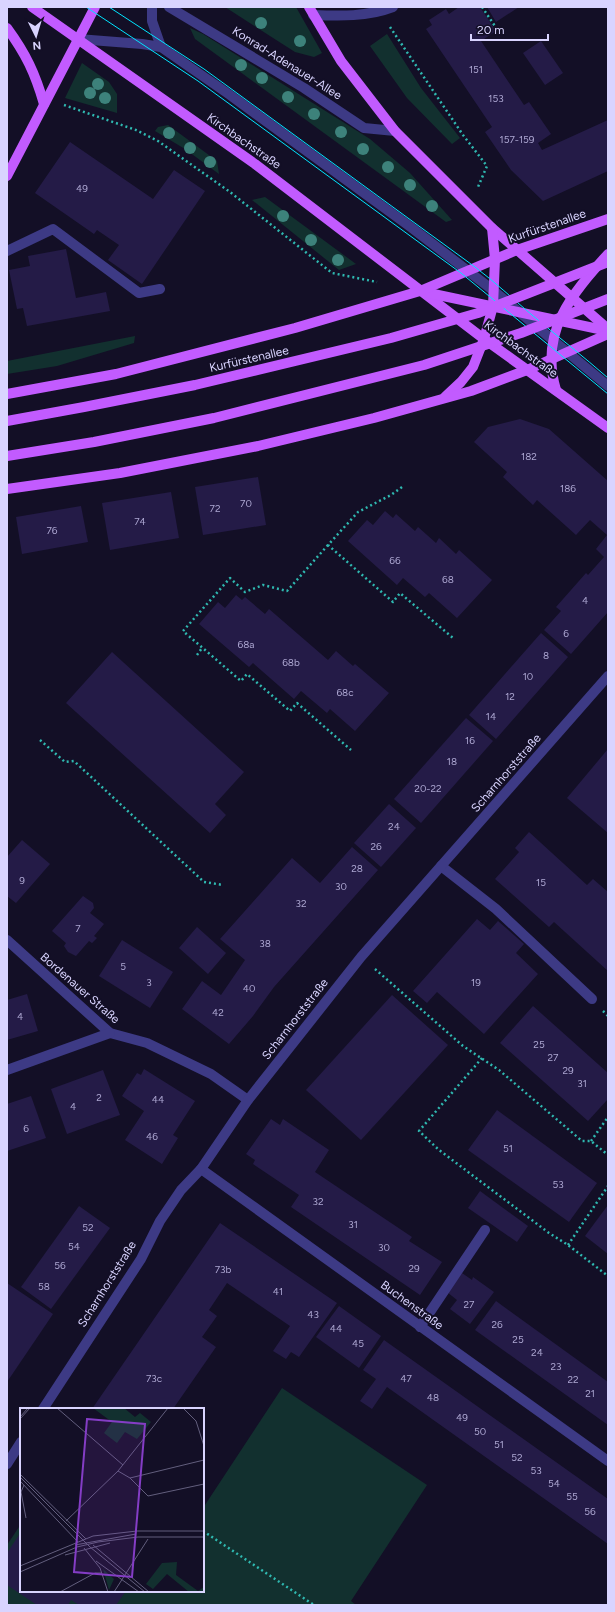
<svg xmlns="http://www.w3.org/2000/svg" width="615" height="1612" viewBox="0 0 615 1612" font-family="Figtree,sans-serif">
	<rect width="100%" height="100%" fill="#130f26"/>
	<g fill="#12302f">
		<polygon points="225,7 296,7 322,53 314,57 295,52"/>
		<polygon points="190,28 203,34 370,139 410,173 452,220 446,222 195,39"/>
		<polygon points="387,34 421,88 460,138 452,144 407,98 370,46"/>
		<polygon points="82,63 109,82 117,94 117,113 65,98"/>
		<polygon points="168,125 217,161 219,174 185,149 155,131 158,127"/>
		<polygon points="265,197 356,264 339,270 252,200"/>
		<polygon points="135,336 134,343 57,366 7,374 7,361"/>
		<polygon points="282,1388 427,1485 351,1601 356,1605 7,1605 7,1545 21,1524 21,1591 203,1591 203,1508"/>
	</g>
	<g fill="#241b47">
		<polygon points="459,7 480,7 496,31 481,41 524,105 529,102 551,134 538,143 542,150 608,120 608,171 543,201 511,170 485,132 492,127 426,29 432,25 429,20 446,9 449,14"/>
		<polygon points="487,7 519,7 496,22"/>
		<polygon points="541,41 563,73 545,85 523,53"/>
		<polygon points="70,142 153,199 174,170 205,191 142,284 108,260 119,245 97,230 94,234 35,193"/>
		<polygon points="66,249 76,298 106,292 110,311 27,326 23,308 17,309 9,270 30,266 28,256"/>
		<polygon points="520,419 549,429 608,481 608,612 571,654 544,630 561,611 556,607 586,573 588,575 604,557 596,549 607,535 590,520 576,535 537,500 533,505 503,477 507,472 474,442 488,427"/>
		<polygon points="258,477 266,525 203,535 195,487"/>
		<polygon points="171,492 179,538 110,550 102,503"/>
		<polygon points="81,506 88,542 22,554 16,517"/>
		<polygon points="385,511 393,518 396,514 415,531 418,527 436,543 439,538 456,554 459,550 492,580 457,618 429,593 425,597 403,578 397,585 348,541 367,520 373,525"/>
		<polygon points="236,595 242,600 245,597 265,614 269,609 328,660 336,651 353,666 355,664 389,693 355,731 330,709 327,713 301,691 294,699 253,663 249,667 199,624 218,602 225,608"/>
		<polygon points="541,633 568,657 496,739 469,715"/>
		<polygon points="112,652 244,772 215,804 226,815 210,833 66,703"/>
		<polygon points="466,718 493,741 421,823 394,799"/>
		<polygon points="608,749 608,833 567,798"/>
		<polygon points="389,804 416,828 381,867 354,843"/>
		<polygon points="529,832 587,885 593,879 608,892 608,971 554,922 549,927 495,879 519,852 515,848"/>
		<polygon points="22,840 50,864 16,903 7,896 7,857"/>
		<polygon points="352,847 378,870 274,987 253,1016 229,1044 182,1009 202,981 221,995 245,960 220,939 292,858 320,883"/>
		<polygon points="83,896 93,903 94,908 90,913 104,924 94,936 97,938 92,943 89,941 76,956 68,952 64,946 66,943 52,931"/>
		<polygon points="477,919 490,930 498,921 524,944 516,953 538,974 484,1034 437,992 427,1003 413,991"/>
		<polygon points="197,927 226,953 208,974 179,948"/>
		<polygon points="122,940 173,972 150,1008 99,976"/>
		<polygon points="27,994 38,1031 7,1040 7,1000"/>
		<polygon points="392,995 448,1045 361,1140 306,1090"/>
		<polygon points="533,1006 608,1073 608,1099 588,1121 500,1043"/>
		<polygon points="144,1069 195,1101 173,1135 178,1138 162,1164 125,1140 144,1111 122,1096 137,1073 141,1075"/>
		<polygon points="103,1070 120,1115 67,1134 51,1089"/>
		<polygon points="31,1096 46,1138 7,1151 7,1104"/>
		<polygon points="497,1110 597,1183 569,1222 468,1150"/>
		<polygon points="271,1119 280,1125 283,1119 329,1150 315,1172 412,1237 409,1241 442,1262 420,1295 291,1207 299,1195 253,1164 255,1160 246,1154"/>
		<polygon points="480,1191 528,1226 517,1242 468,1208"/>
		<polygon points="608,1205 608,1254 585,1236"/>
		<polygon points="79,1206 110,1228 51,1309 21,1287"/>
		<polygon points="220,1223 337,1303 299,1357 291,1352 286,1359 273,1351 290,1326 227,1283 209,1310 217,1316 202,1337 216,1347 173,1409 92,1409"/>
		<polygon points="462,1273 472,1280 473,1277 494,1292 470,1324 450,1309 457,1300 447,1292"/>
		<polygon points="7,1283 53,1314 7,1382"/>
		<polygon points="496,1301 608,1382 608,1425 475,1330"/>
		<polygon points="339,1306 381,1336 359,1368 316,1337"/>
		<polygon points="384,1340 608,1499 608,1544 387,1387 372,1409 360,1401 376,1379 363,1370"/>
		<polygon points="21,1532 21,1591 126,1591 116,1605 79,1605 71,1600 68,1605 37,1605 7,1585 7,1553"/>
	</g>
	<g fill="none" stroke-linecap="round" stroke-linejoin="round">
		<g stroke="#2fb8b0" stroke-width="2.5" stroke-dasharray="2 3" stroke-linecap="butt">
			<polyline points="482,7 501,35"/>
			<polyline points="390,27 463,135 487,166 478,187"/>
			<polyline points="64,105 136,130 158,141 230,192 332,273 377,282"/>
			<polyline points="402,487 391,495 358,512 328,545 393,602 400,593 453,638"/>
			<polyline points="328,545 287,591 263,585 245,592 230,578 183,631 241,681 247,674 290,711 297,703 351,750"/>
			<polyline points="197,655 202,648"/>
			<polyline points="40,740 65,762 74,761 204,882 223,885"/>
			<polyline points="375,969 463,1046 499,1070 582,1141 591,1141 608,1155"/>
			<polyline points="603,1011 608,1016"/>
			<polyline points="482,1058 419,1131 439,1150 549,1233 568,1245 608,1276"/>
			<polyline points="591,1141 608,1117"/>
			<polyline points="568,1245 608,1186"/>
			<polyline points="203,1531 314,1605"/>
		</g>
		<g stroke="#3d3a85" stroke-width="10">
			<polyline points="152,7 152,21 161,47 230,95 412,228 494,291 608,386"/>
			<polyline points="169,7 304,88 364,128 395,131"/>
			<path d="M313,15C340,16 367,17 393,7"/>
			<polyline points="78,39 142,44 161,47"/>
			<polyline points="7,251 53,229 139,293 160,289"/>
			<polyline points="441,866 496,909 592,999"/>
			<polyline points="7,940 110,1033 147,1043 211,1074 248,1100"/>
			<polyline points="7,1070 110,1033"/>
			<polyline points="201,1169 608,1461"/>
			<polyline points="420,1327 485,1230"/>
			<polyline points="43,1409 141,1259 160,1221 181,1190 201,1169 248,1100 361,957 608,676"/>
			<polyline points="7,1464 21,1442"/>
		</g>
		<g stroke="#c25bff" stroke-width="10">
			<polyline points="32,7 255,164 484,339 608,428"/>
			<polyline points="309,7 341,61 395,131 492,228 608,329"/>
			<path d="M7,28C26,54 35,73 44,104"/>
			<polyline points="7,176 95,7"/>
			<polyline points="424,292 608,331"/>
			<path d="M556,390C539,332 571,295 608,254"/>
			<polyline points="7,394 116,374 295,328 420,291 517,250 608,219"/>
			<polyline points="445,397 461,382 473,367 484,339 493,306 495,259 492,228"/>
			<polyline points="7,489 120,473 258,446 374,418 471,391 527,370 608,334"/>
		</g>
		<g stroke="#00e5ff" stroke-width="1">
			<polyline points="86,7 198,81 461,273 608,394"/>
			<path d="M109,7L204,69L475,267C495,282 513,299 532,315C557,336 583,356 608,378"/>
		</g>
		<g stroke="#c25bff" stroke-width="10">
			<polyline points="7,421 84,407 195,385 391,338 478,313 608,262"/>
			<polyline points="7,456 94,442 214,418 424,365 521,333 608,299"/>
		</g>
	</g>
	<g fill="#3d827b">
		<circle cx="261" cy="23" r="6"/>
		<circle cx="300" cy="41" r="6"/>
		<circle cx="241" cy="65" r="6"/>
		<circle cx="262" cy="78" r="6"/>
		<circle cx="98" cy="84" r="6"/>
		<circle cx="90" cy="93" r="6"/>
		<circle cx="288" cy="97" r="6"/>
		<circle cx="105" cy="98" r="6"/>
		<circle cx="314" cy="114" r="6"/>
		<circle cx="341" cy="132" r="6"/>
		<circle cx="169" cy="133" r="6"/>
		<circle cx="190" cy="148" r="6"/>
		<circle cx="363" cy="149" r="6"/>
		<circle cx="210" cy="162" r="6"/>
		<circle cx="388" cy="167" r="6"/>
		<circle cx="410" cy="185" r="6"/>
		<circle cx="432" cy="206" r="6"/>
		<circle cx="283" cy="216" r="6"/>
		<circle cx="311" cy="240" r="6"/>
		<circle cx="338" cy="260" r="6"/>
	</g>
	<g text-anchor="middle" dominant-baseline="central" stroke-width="4" stroke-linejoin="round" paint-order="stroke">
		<g font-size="10" fill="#aca6d1">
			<text x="476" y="69">151</text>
			<text x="496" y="98">153</text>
			<text x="517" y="139">157-159</text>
			<text x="82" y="188">49</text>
			<text x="529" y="456">182</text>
			<text x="568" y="488">186</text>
			<text x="246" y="503">70</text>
			<text x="215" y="508">72</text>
			<text x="140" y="521">74</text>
			<text x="52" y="530">76</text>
			<text x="395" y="560">66</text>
			<text x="448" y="579">68</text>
			<text x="585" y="600">4</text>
			<text x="566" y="633">6</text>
			<text x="246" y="644">68a</text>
			<text x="546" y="655">8</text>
			<text x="291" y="662">68b</text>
			<text x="528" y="676">10</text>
			<text x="345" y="692">68c</text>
			<text x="510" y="696">12</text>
			<text x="491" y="716">14</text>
			<text x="470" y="740">16</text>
			<text x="452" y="761">18</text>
			<text x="428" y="788">20-22</text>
			<text x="394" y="826">24</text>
			<text x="376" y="846">26</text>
			<text x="357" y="868">28</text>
			<text x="22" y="880">9</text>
			<text x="541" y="882">15</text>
			<text x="341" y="886">30</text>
			<text x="301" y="903">32</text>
			<text x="78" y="928">7</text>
			<text x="265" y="943">38</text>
			<text x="123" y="966">5</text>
			<text x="149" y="982">3</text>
			<text x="476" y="982">19</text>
			<text x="249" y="988">40</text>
			<text x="218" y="1012">42</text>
			<text x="20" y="1016">4</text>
			<text x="539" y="1044">25</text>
			<text x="553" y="1057">27</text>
			<text x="568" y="1070">29</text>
			<text x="582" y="1083">31</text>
			<text x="99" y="1097">2</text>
			<text x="158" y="1099">44</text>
			<text x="73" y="1106">4</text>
			<text x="26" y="1128">6</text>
			<text x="152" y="1136">46</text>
			<text x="508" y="1148">51</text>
			<text x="558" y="1184">53</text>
			<text x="318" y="1201">32</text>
			<text x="353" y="1224">31</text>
			<text x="88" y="1227">52</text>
			<text x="74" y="1246">54</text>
			<text x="384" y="1247">30</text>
			<text x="60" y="1265">56</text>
			<text x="414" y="1268">29</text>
			<text x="223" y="1269">73b</text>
			<text x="44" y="1286">58</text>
			<text x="278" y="1291">41</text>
			<text x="469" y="1304">27</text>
			<text x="313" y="1314">43</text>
			<text x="497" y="1324">26</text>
			<text x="336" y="1328">44</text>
			<text x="518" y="1339">25</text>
			<text x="358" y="1343">45</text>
			<text x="537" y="1352">24</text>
			<text x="556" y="1366">23</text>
			<text x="154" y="1378">73c</text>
			<text x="406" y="1378">47</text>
			<text x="573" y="1379">22</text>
			<text x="590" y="1393">21</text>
			<text x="433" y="1397">48</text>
			<text x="462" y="1417">49</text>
			<text x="480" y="1431">50</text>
			<text x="499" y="1444">51</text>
			<text x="517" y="1457">52</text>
			<text x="536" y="1470">53</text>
			<text x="554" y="1483">54</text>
			<text x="572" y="1496">55</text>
			<text x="590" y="1511">56</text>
		</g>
		<g font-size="12" fill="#d9d4ff" stroke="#130f26">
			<text transform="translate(287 63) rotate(32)">Konrad-Adenauer-Allee</text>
			<text transform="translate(244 141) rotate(35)">Kirchbachstraße</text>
			<text transform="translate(547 226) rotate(-19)">Kurfürstenallee</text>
			<text transform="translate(521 349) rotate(36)">Kirchbachstraße</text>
			<text transform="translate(249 359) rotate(-13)">Kurfürstenallee</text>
			<text transform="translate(506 773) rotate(-49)">Scharnhorststraße</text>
			<text transform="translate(80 988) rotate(41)">Bordenauer Straße</text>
			<text transform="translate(295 1019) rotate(-52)">Scharnhorststraße</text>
			<text transform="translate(107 1284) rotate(-58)">Scharnhorststraße</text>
			<text transform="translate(412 1305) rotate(36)">Buchenstraße</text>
		</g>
	</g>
	<g transform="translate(20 1408)">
		<rect width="184" height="184" fill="#130f26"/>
		<path d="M73,0H104L115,9L120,5L131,14L117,31L105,24L97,35L84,25L92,14ZM157,154L156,167L178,183L184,179V184H169L147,166L133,181L126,176L142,155ZM83,161L94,171L89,182Z" fill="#12302f"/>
		<path fill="none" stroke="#625e7d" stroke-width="1" d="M37,0L103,57M163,0L176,13L184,38M0,9L8,0M0,11L10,0M98,63L110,70L128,88L184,76M0,66L66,131M0,69L70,139L125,184M110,70L184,52M0,73L58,134M4,77L1,84L6,110M46,113L98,63L148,0M55,137L116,126M73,137L129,184M64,140L80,160L88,184M45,147L90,135M76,153L101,171M0,158L73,128L117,123H184M0,164L57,139L78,134L118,129H184M101,171L119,184M40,184L75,165H82M94,184L128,131"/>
		<path fill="#843dc5" fill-opacity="0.15" stroke="#843dc5" stroke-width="2" d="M67,11L125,16L112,169L54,164Z"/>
		<rect width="184" height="184" fill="none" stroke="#d9d4ff" stroke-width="2"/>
	</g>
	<rect width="615" height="1612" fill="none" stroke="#d9d4ff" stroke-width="16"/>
	<g transform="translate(36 36) rotate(175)" stroke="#130f26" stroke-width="3" paint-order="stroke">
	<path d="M0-3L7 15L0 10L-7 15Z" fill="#d9d4ff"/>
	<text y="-6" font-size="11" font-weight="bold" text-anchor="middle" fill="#d9d4ff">N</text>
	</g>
	<path d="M471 34v6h77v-6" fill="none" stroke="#d9d4ff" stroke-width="2"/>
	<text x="477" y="34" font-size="12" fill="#d9d4ff" stroke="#130f26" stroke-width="3" paint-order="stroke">20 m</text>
</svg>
